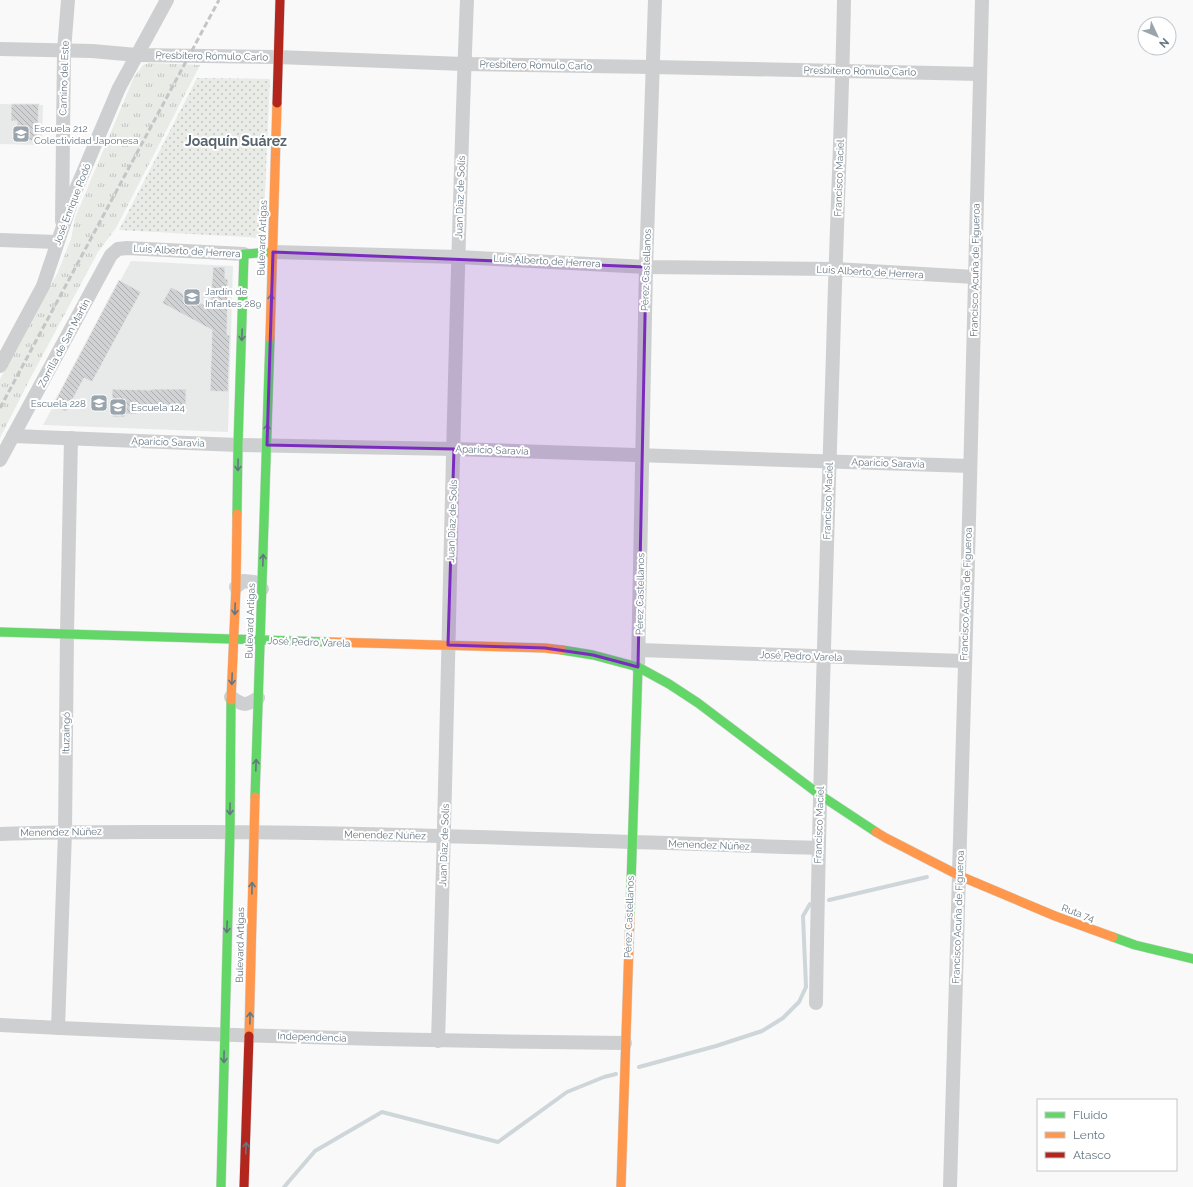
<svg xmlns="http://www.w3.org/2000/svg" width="1193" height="1187" viewBox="0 0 1193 1187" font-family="Raleway,sans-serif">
	<defs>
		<pattern id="grass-tufts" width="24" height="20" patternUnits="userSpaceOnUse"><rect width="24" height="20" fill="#e8ebe6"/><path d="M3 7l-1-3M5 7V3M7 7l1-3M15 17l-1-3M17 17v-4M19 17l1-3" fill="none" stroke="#c0c3c0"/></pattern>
		<pattern id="park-dots" width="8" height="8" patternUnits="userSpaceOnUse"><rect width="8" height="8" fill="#e8ebe6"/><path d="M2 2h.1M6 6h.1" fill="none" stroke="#c0c3c0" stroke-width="1.8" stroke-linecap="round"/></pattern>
		<pattern id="building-back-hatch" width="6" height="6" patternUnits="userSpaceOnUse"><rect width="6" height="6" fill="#d0d2d3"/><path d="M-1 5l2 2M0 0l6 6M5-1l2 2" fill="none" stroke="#acafb1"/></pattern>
	</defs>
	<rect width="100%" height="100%" fill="#f9f9f9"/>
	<g fill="#e8e9e9">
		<polygon points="0,104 43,105 42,145 0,144"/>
		<polygon points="131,261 233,266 228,432 43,425"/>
	</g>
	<polygon fill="url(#grass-tufts)" points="150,63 200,65 116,228 98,252 31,377 0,438 0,379 58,272 71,239 75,218 134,77 143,65"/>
	<polygon fill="url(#park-dots)" points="197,78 270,79 263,238 119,230"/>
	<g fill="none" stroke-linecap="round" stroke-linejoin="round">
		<g stroke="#ced6d9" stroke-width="4">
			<polyline points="829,900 927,877"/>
			<polyline points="639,1067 716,1046 762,1031 783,1018 799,1002 806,987 803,916 810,904"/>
			<polyline points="284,1187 315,1151 382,1112 498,1142 567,1092 604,1077 616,1074"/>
		</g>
	</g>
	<g fill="url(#building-back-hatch)" stroke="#e8e8e8">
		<polygon points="11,104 39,104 37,141 17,140 17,121 11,121"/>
		<polygon points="213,267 225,267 225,279 228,279 227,335 230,335 228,392 210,391 212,330 162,303 171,287 210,308"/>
		<polygon points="119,280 141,292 92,382 84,378 66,412 53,405"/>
		<polygon points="112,389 151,390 151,389 186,389 186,408 137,408 137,414 125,414 125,417 112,417"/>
	</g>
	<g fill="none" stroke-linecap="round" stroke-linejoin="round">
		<g stroke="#d5d6d7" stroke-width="10">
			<g id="fast">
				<polyline points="237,514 238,445 244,254 273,252"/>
				<polyline points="0,632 330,642"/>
				<polyline points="562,650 593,655 638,667 669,684 698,703 820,795 876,832"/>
				<polyline points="255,797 270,338"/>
				<polyline points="630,915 638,667"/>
				<polyline points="1113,937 1135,945 1193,959"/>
				<polyline points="221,1187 230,832 231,700"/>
			</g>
		</g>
		<g stroke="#d5d6d7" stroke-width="10">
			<g id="slow">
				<polyline points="270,338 277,103"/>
				<polyline points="330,642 545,648 562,650"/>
				<polyline points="231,700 236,587 237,514"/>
				<polyline points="876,832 886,838 960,876 1055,916 1113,937"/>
				<polyline points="249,1036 255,797"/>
				<polyline points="621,1187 630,915"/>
			</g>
		</g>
		<g stroke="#d5d6d7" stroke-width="10">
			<g id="jam">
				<polyline points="277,103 280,0"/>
				<polyline points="244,1187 249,1036"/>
			</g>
		</g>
		<g stroke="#cecfd0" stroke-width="14">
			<polyline points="0,49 92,51 137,55 277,57 464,64 653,67 980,74"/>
			<polyline points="62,221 64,51 68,0"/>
			<polyline points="0,240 57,242"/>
			<polyline points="273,252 458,257 646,267 835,269 975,277"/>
			<polyline points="0,366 43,286 74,194 119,88 167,0"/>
			<polyline points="13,436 238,445 454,449 970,466"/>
			<polyline points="0,460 111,255 118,249 127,248 244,254"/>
			<polyline points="236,587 243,581 254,582 262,589"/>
			<polyline points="639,650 964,661"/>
			<polyline points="638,667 646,267 655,0"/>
			<path d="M231,697C243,706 246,706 258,698"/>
			<path d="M0,834C70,831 140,832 210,832C413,833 615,842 818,848"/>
			<path d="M816,1003C819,786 826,569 833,353C836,235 842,118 844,0"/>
			<path d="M0,1025C208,1036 417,1041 625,1043"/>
			<polyline points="58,1028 65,832 67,633 71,438"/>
			<path d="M438,1041C449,694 453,347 467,0"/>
			<path d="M950,1187C963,791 972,396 982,0"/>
		</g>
		<use href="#fast" stroke="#63d668" stroke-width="9"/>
		<use href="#slow" stroke="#ff974d" stroke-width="9"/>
		<use href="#jam" stroke="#b3261e" stroke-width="9"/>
		<polyline stroke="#c3c5c6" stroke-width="3" stroke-dasharray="6 3" stroke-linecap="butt" points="0,408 219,0"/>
	</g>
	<defs><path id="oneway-shaft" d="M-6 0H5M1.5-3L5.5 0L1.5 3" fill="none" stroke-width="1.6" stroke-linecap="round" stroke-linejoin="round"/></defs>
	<g stroke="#657683">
		<use href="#oneway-shaft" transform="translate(271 300) rotate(-88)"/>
		<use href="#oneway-shaft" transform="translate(242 335) rotate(92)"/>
		<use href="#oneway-shaft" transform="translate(267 430) rotate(-88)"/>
		<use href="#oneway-shaft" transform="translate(238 465) rotate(91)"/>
		<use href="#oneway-shaft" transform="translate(263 560) rotate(-88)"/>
		<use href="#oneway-shaft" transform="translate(235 609) rotate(92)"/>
		<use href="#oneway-shaft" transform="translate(232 679) rotate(92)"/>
		<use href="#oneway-shaft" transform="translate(256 765) rotate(-88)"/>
		<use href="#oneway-shaft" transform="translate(230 809) rotate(91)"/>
		<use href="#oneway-shaft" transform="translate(252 888) rotate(-89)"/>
		<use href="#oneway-shaft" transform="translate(227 927) rotate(92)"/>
		<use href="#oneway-shaft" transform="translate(250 1018) rotate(-89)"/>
		<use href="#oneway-shaft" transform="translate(224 1057) rotate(91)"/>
		<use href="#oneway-shaft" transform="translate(246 1148) rotate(-88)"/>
	</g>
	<path fill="#7b2cbf" fill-opacity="0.2" stroke="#7b2cbf" stroke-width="3" stroke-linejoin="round" d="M273,252L646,267L638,667L593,655L545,648L448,645L454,449L267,445Z"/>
	<defs>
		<g id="school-square" transform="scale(0.9)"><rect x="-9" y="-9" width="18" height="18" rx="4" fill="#99a4ac" stroke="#fff"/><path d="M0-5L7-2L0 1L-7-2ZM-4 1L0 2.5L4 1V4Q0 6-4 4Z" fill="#fff"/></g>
	</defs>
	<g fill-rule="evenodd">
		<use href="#school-square" x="21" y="134"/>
		<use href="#school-square" x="192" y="297"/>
		<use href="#school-square" x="99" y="403"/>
		<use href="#school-square" x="118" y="407"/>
	</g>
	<g text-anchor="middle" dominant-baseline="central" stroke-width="4" stroke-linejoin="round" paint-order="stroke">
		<g font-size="10" fill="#657683" stroke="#fff">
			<text transform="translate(212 56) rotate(1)">Presbítero Rómulo Carlo</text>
			<text transform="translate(536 65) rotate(1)">Presbítero Rómulo Carlo</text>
			<text transform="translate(860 71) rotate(1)">Presbítero Rómulo Carlo</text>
			<text transform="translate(64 78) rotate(-88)">Camino del Este</text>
			<text transform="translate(839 178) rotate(-88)">Francisco Maciel</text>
			<text transform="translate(460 197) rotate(-88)">Juan Díaz de Solís</text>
			<text transform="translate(72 204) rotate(-69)">José Enrique Rodó</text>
			<text transform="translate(262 238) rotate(-88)">Bulevard Artigas</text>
			<text transform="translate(187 251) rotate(3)">Luis Alberto de Herrera</text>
			<text transform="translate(547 261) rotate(3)">Luis Alberto de Herrera</text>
			<text transform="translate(646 270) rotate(-88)">Pérez Castellanos</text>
			<text transform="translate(975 270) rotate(-89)">Francisco Acuña de Figueroa</text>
			<text transform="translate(870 272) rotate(3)">Luis Alberto de Herrera</text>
			<text transform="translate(64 343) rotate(-62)">Zorrilla de San Martín</text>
			<text transform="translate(168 442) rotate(2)">Aparicio Saravia</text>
			<text transform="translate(492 450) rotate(2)">Aparicio Saravia</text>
			<text transform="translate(888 463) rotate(2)">Aparicio Saravia</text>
			<text transform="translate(828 501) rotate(-88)">Francisco Maciel</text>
			<text transform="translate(452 521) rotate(-88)">Juan Díaz de Solís</text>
			<text transform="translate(640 594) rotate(-89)">Pérez Castellanos</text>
			<text transform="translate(966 594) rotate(-88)">Francisco Acuña de Figueroa</text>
			<text transform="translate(250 621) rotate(-88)">Bulevard Artigas</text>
			<text transform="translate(309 642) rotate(2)">José Pedro Varela</text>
			<text transform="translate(801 656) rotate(2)">José Pedro Varela</text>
			<text transform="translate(66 733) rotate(-89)">Ituzaingó</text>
			<text transform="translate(819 825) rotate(-88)">Francisco Maciel</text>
			<text transform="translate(61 832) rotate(-1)">Menendez Núñez</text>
			<text transform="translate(385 835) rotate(1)">Menendez Núñez</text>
			<text transform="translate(444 845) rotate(-88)">Juan Díaz de Solís</text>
			<text transform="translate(709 845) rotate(2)">Menendez Núñez</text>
			<text transform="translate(1078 913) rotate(20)">Ruta 74</text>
			<text transform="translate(629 917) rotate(-88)">Pérez Castellanos</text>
			<text transform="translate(958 917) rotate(-88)">Francisco Acuña de Figueroa</text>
			<text transform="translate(240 945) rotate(-89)">Bulevard Artigas</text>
			<text transform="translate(312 1037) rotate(2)">Independencia</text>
		</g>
		<g font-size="10" fill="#657683" stroke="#fff" text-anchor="start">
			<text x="34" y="128">Escuela 212<tspan x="34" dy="12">Colectividad Japonesa</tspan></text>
			<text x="205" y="291">Jardín de<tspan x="205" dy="12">Infantes 289</tspan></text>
			<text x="86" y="403" text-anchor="end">Escuela 228</text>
			<text x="131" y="407">Escuela 124</text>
		</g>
		<g font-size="14" font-weight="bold" fill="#57646e" stroke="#fff">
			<text x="236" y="141">Joaquín Suárez</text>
		</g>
	</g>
	<rect x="1037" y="1099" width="140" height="72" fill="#ffffff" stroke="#c1c8cd"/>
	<rect x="1045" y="1112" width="20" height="6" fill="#63d668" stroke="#c1c8cd"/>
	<text x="1073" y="1119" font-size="12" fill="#657683">Fluido</text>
	<rect x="1045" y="1132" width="20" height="6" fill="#ff974d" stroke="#c1c8cd"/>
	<text x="1073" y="1139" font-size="12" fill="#657683">Lento</text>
	<rect x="1045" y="1152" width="20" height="6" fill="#b3261e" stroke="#c1c8cd"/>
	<text x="1073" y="1159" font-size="12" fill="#657683">Atasco</text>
	<g transform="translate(1157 36) rotate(134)"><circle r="19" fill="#ffffff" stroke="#c1c8cd"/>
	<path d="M0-3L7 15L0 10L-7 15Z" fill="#99a4ac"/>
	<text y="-6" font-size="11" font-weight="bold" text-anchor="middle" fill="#657683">N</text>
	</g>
</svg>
